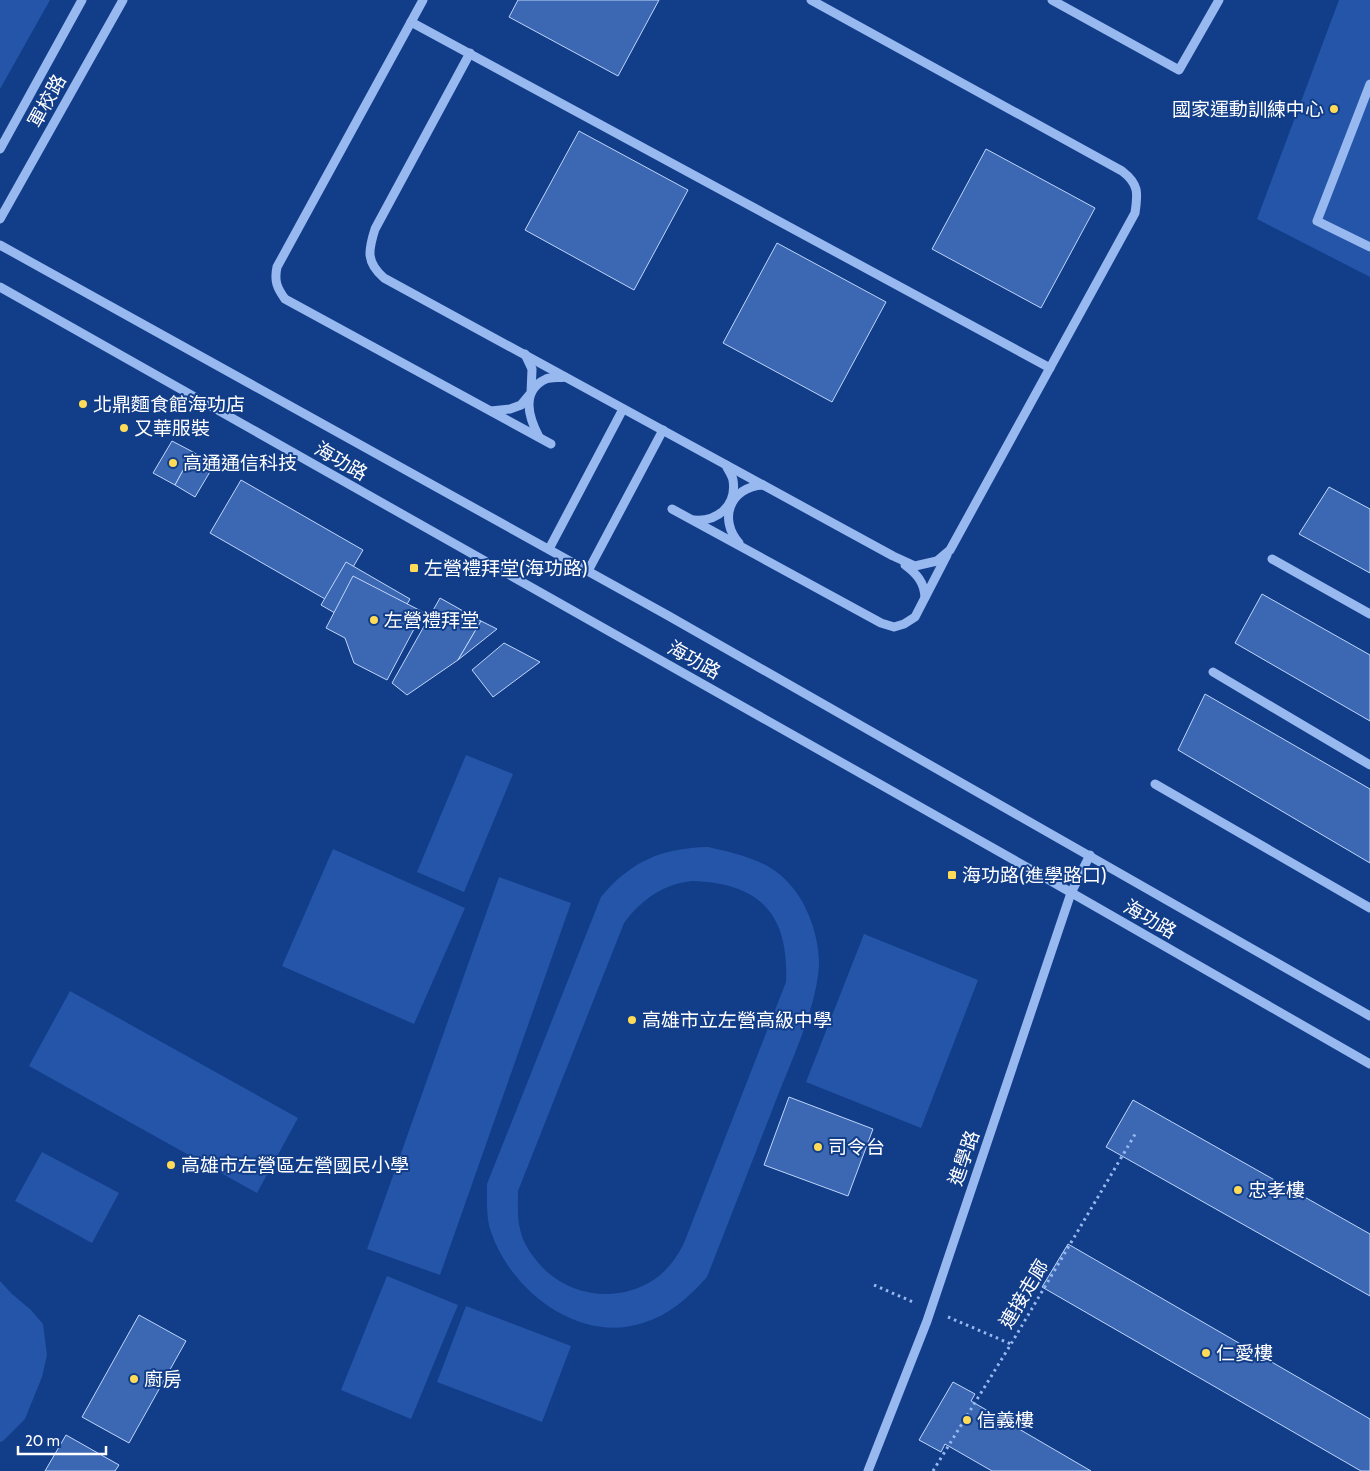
<svg xmlns="http://www.w3.org/2000/svg" width="1370" height="1471" viewBox="0 0 1370 1471" font-family="Cabin,'Noto Sans TC',sans-serif">
	<rect width="100%" height="100%" fill="#123d89"/>
	<g fill="#2455a8" fill-rule="evenodd">
		<polygon points="0,0 50,0 0,89"/>
		<polygon points="1339,0 1370,0 1370,277 1257,219"/>
		<polygon points="466,755 513,774 464,892 417,872"/>
		<path d="M708,847C729,852 750,856 769,867C785,876 799,893 806,909C814,926 819,945 819,964C817,1009 789,1065 773,1108C751,1164 729,1221 707,1277C688,1298 669,1315 643,1323C579,1344 511,1291 491,1232C486,1217 487,1200 487,1184L601,897C631,861 662,848 708,847ZM692,881C761,883 789,915 786,982L684,1243C677,1257 668,1270 655,1279C621,1302 576,1298 546,1271C535,1260 523,1245 520,1229C517,1217 518,1204 518,1191L624,923C641,900 663,884 692,881Z"/>
		<polygon points="333,849 465,908 414,1024 282,966"/>
		<polygon points="499,877 571,903 440,1275 367,1249"/>
		<polygon points="864,934 978,980 921,1128 806,1082"/>
		<polygon points="70,991 298,1118 257,1193 29,1066"/>
		<polygon points="42,1152 119,1193 92,1243 15,1201"/>
		<polygon points="387,1276 458,1305 411,1419 341,1390"/>
		<polygon points="0,1281 12,1294 31,1310 43,1324 47,1355 42,1377 25,1419 3,1441 0,1442"/>
		<polygon points="466,1306 571,1346 542,1422 437,1382"/>
	</g>
	<g fill="#3b67b3" stroke="#bed6fc">
		<polygon points="518,0 659,0 618,76 509,17"/>
		<polygon points="579,131 688,190 634,290 525,230"/>
		<polygon points="986,149 1095,208 1041,308 932,249"/>
		<polygon points="777,243 886,302 832,402 723,343"/>
		<polygon points="172,441 193,452 175,485 153,473"/>
		<polygon points="193,452 214,465 195,497 175,485"/>
		<polygon points="241,480 363,550 332,603 210,533"/>
		<polygon points="1329,487 1370,509 1370,573 1299,534"/>
		<polygon points="346,562 410,599 385,642 321,605"/>
		<polygon points="353,576 423,612 387,680 354,663 345,638 326,628"/>
		<polygon points="1262,594 1370,655 1370,721 1235,643"/>
		<polygon points="440,598 481,621 458,660 407,695 392,683"/>
		<polygon points="481,621 497,629 458,660"/>
		<polygon points="504,643 540,662 493,697 472,670"/>
		<polygon points="1205,694 1370,789 1370,863 1178,750"/>
		<polygon points="789,1097 873,1129 848,1196 764,1165"/>
		<polygon points="1133,1100 1370,1234 1370,1296 1106,1147"/>
		<polygon points="1068,1244 1370,1419 1370,1471 1361,1471 1042,1287"/>
		<polygon points="139,1315 186,1341 129,1443 82,1417"/>
		<polygon points="953,1382 975,1394 971,1401 1091,1471 992,1471 945,1444 941,1452 919,1440"/>
		<polygon points="66,1435 119,1465 115,1471 45,1471"/>
	</g>
	<g fill="none" stroke-linecap="round" stroke-linejoin="round">
		<g stroke="#98b9f0" stroke-width="3" stroke-dasharray="2.5 4" stroke-linecap="butt">
			<polyline points="874,1285 913,1302"/>
			<polyline points="948,1317 1011,1344"/>
			<polyline points="933,1471 1011,1344 1137,1131"/>
		</g>
		<g stroke="#98b9f0" stroke-width="9">
			<path d="M423,0L277,267C274,281 277,288 285,299L551,444"/>
			<polyline points="1052,0 1179,70 1219,0"/>
			<polyline points="411,22 1050,368"/>
			<path d="M470,53L375,229C368,251 366,262 384,278L893,556L915,566L937,561L950,550L1135,213C1138,193 1139,184 1122,171L811,0"/>
			<polyline points="1370,84 1317,221 1370,247"/>
			<polyline points="0,149 82,0"/>
			<polyline points="0,219 123,0"/>
			<polyline points="0,245 667,615 1370,1016"/>
			<polyline points="0,287 1037,873 1370,1064"/>
			<polyline points="491,411 510,409 521,405 531,393 532,369 525,354"/>
			<path d="M539,437C529,418 520,391 546,379C551,377 559,378 565,377"/>
			<polyline points="672,509 881,623 894,627 904,624 915,617 947,555"/>
			<path d="M694,520C718,522 737,505 733,480C732,475 728,470 726,465"/>
			<path d="M739,543C718,519 730,487 763,485"/>
			<polyline points="549,549 623,409"/>
			<polyline points="1272,559 1370,614"/>
			<path d="M905,565C917,574 924,582 925,597"/>
			<polyline points="588,571 663,430"/>
			<polyline points="1213,672 1370,765"/>
			<polyline points="1155,784 1370,908"/>
			<polyline points="868,1471 927,1321 1071,893 1090,855"/>
		</g>
	</g>
	<g fill="#ffdb57" stroke="#123d89" stroke-width="2">
		<circle cx="1334" cy="109" r="5"/>
		<circle cx="83" cy="404" r="5"/>
		<circle cx="124" cy="428" r="5"/>
		<circle cx="173" cy="463" r="5"/>
		<rect x="409" y="563" width="10" height="10" rx="2.5"/>
		<circle cx="374" cy="620" r="5"/>
		<rect x="947" y="870" width="10" height="10" rx="2.5"/>
		<circle cx="632" cy="1020" r="5"/>
		<circle cx="818" cy="1147" r="5"/>
		<circle cx="171" cy="1165" r="5"/>
		<circle cx="1238" cy="1190" r="5"/>
		<circle cx="1206" cy="1353" r="5"/>
		<circle cx="134" cy="1379" r="5"/>
		<circle cx="967" cy="1420" r="5"/>
	</g>
	<g text-anchor="middle" dominant-baseline="central" stroke-width="4" stroke-linejoin="round" paint-order="stroke">
		<g font-size="19" fill="#fff" stroke="#123d89">
			<text transform="translate(47 101) rotate(-61)">軍校路</text>
			<text transform="translate(341 461) rotate(30)">海功路</text>
			<text transform="translate(694 660) rotate(29)">海功路</text>
			<text transform="translate(1150 919) rotate(30)">海功路</text>
			<text transform="translate(964 1158) rotate(-71)">進學路</text>
			<text transform="translate(1024 1294) rotate(-59)">連接走廊</text>
		</g>
		<g font-size="19" fill="#fff" stroke="#123d89" text-anchor="start">
			<text x="1324" y="109" text-anchor="end">國家運動訓練中心</text>
			<text x="93" y="404">北鼎麵食館海功店</text>
			<text x="134" y="428">又華服裝</text>
			<text x="183" y="463">高通通信科技</text>
			<text x="424" y="568">左營禮拜堂(海功路)</text>
			<text x="384" y="620">左營禮拜堂</text>
			<text x="962" y="875">海功路(進學路口)</text>
			<text x="642" y="1020">高雄市立左營高級中學</text>
			<text x="828" y="1147">司令台</text>
			<text x="181" y="1165">高雄市左營區左營國民小學</text>
			<text x="1248" y="1190">忠孝樓</text>
			<text x="1216" y="1353">仁愛樓</text>
			<text x="144" y="1379">廚房</text>
			<text x="977" y="1420">信義樓</text>
		</g>
	</g>
	<path d="M18 1446v8h88v-8" fill="none" stroke="#ffffff" stroke-width="2.5"/>
	<text x="25" y="1446" font-size="15" fill="#ffffff" stroke="#123d89" stroke-width="4" paint-order="stroke">20 m</text>
</svg>
